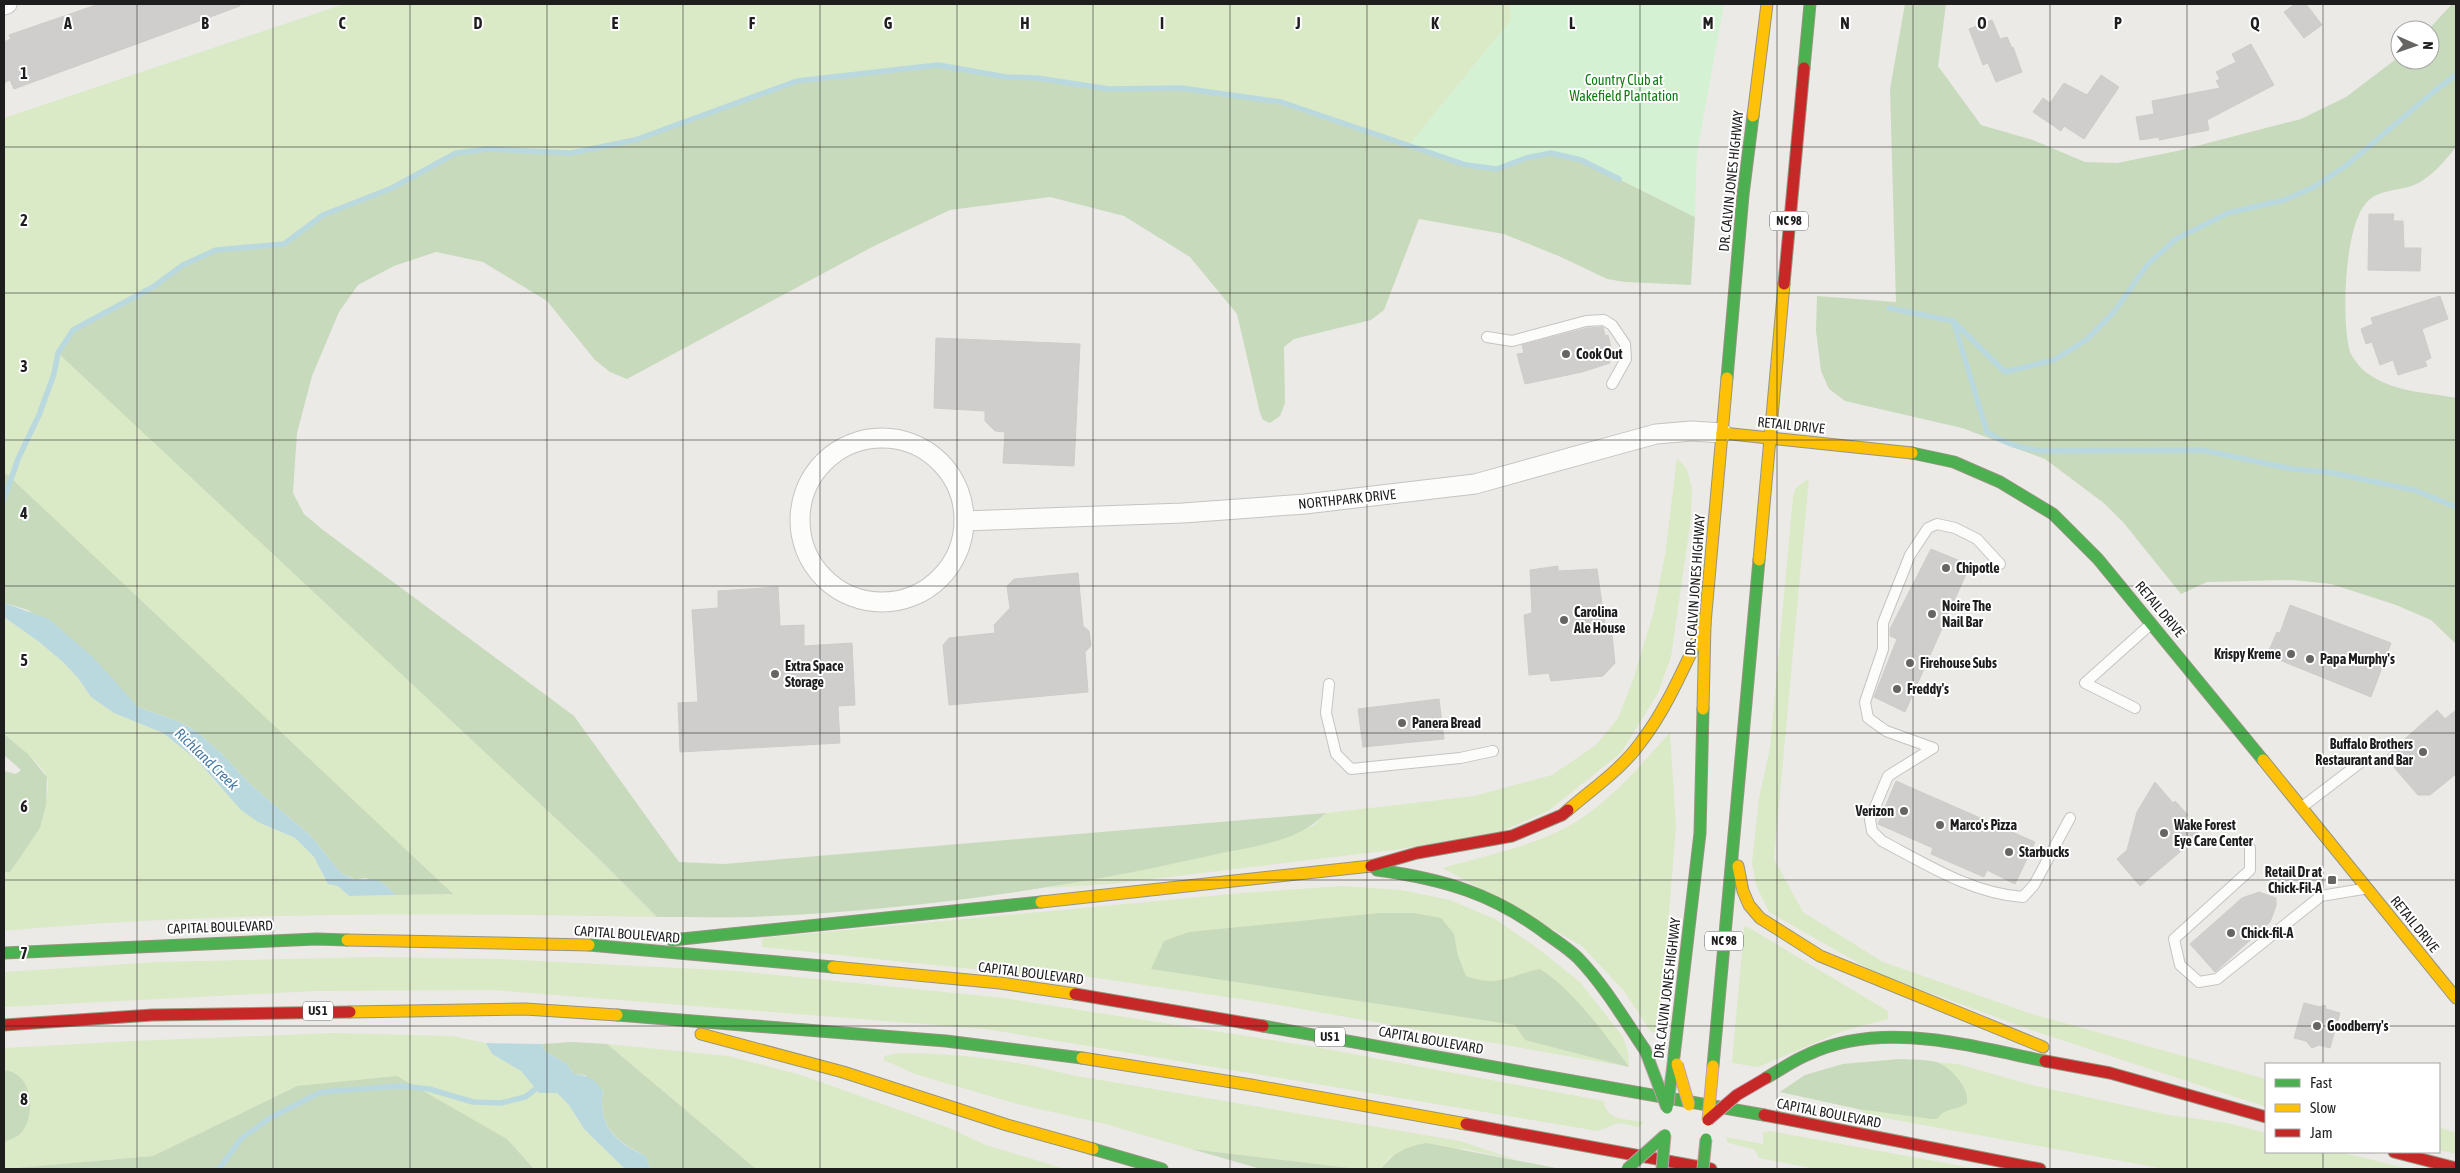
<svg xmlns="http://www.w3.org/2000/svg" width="2460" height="1173" viewBox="0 0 2460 1173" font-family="'Asap Condensed',sans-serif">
	<rect width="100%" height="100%" fill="#eceae7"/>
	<g fill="#dae9c6">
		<path d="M344,4H1510L1511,20L1409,145L1281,102L1181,88L1109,89L1037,78L1006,77L797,81L635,140L571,153L488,149L323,215L284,244L216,250L183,265L153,287L92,319L59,353L598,858L657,917C439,913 221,911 4,931V872H10C22,850 55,802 47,777C42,764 15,743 4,734V617L38,641L63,662L78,678L91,697L114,713L163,733L197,760L218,785L271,828L295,838L314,857L328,884L338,886L349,896L452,894L4,472V118Z"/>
		<polygon points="1677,458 1687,469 1692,489 1691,518 1671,657 1658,693 1621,753 1548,811 1502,831 1401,849 1111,884 1046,888 1180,862 1313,826 1326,813 1474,796 1552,775 1596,745 1618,718 1633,680 1653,614 1665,555"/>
		<polygon points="1809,478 1774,859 1803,912 1883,962 2032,1014 2266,1079 2266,1107 2034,1031 1876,973 1769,912 1756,885 1752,863 1759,798 1770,748 1793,497 1795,489"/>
		<path d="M1670,732L1676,827L1659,1034L1651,1032L1624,991L1582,946L1443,868C1485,856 1530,847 1569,826C1607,805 1642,764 1670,732Z"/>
		<polygon points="1342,886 1401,890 1450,900 1495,919 1536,947 1580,982 1623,1037 1628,1052 1629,1067 1267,1003 1076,975 1029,975 762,947 762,938 1242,893"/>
		<polygon points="1746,926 1888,1011 1888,1019 1843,1031 1758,1067 1732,1063 1744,928"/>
		<path d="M374,957L499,959L738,971L1004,998L1310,1046L1604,1101C1605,1121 1628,1119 1644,1122L1639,1127L1618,1123L1598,1131L986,1029L493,990L316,991L4,1007V972L157,962Z"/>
		<polygon points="334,1033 452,1036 486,1043 492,1054 521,1071 539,1093 557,1093 569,1105 584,1129 625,1169 534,1169 507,1139 297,1086 153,1156 4,1169 4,1142 21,1134 10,1071 4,1070 4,1048 133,1041"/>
		<polygon points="607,1044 728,1056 801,1075 947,1127 986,1145 1065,1169 756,1169"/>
		<path d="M899,1053C956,1053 1016,1060 1071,1075L1460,1141L1517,1160L1465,1149L1390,1157L1381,1169H1359L1191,1149L1105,1124L1017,1104L915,1074L884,1060V1056Z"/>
		<polygon points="1900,1059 1958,1064 2032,1085 2169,1115 2228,1123 2266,1133 2266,1152 2340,1152 2409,1169 2165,1169 1868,1115 1858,1109 1780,1092 1805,1075 1843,1064"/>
		<polygon points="2439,1127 2456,1133 2456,1154 2439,1150"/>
		<polygon points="1770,1131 1978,1169 1817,1169 1758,1158 1757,1153 1753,1149 1728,1143 1726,1137 1763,1144 1763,1132"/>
	</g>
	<g fill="#c8dabc">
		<path d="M1905,4H1946L1938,66L1981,125L2033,140L2085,162L2117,163L2177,151L2301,119L2346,97L2400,56V60H2430V30H2428L2452,4H2456V147C2445,161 2431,178 2414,185C2400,191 2380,189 2368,201C2344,223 2341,321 2350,352C2352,357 2359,366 2363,370C2392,393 2422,391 2456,398V644L2431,620L2396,605L2331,584L2293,580L2207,582L2181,594L2123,522L2105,504L2045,459L1962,428L1845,401L1829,389L1821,371L1816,331L1817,296L1896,302L1890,89Z"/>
		<path d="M938,65L1006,77L1037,78L1109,89L1181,88L1281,102L1466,165L1551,153L1581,160L1695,217L1691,285L1625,282L1607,279L1561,257L1504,234L1419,219L1384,310L1371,320L1294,339L1284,347L1285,403L1280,416L1270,423L1263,420L1260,413L1237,314L1190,257L1124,216L1050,197L950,210L874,246L627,379L610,372L595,360L547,301L483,262L436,252L394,266L358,285L339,312L312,376L297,433L293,493L304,514L323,530L574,716L679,862L724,864L1326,813C1295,845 1245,847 1204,857C1057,890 902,911 752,917C720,918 689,917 657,917L598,858L58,353L73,330L153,287L183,265L216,250L284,244L323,215L392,188L456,153L488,149L571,153L635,140L797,81Z"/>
		<polygon points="4,472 11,478 453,894 396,895 383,883 365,878 356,880 341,873 311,836 250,784 221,753 196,731 180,722 138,707 114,684 28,610 4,603"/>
		<polygon points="4,734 28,754 47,777 46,805 40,828 10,872 4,872 4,771 16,774 21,770 4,755"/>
		<path d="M1380,913H1413L1441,918L1454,934L1458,956L1466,976C1498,988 1510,975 1540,969C1571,988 1607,1036 1629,1067L1525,1040L1515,1025L1151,969L1164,941L1189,932Z"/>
		<path d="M571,1042L607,1044L756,1169H650L646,1156C616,1142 597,1125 603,1091L585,1075L574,1074L566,1063L545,1051L542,1044Z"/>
		<path d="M1900,1059C1912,1060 1925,1059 1936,1062C1950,1066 1970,1088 1967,1103C1957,1111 1945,1107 1937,1119H1932L1858,1109L1780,1092L1805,1075L1843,1064Z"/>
		<path d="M4,1070C33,1073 37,1114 21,1133C18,1137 9,1140 4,1142Z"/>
		<polygon points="397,1076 507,1139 534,1169 4,1169 153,1156 297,1086"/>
		<path d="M1426,1143L1561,1169H1381C1394,1152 1406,1147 1426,1143Z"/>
		<polygon points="1191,1149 1359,1169 1261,1169"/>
	</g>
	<polygon fill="#d4f2d3" points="1510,4 1724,4 1697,153 1695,217 1581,160 1551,153 1526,158 1497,169 1466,165 1409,145 1511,20"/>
	<g fill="#bad9df">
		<polygon points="4,603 49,619 93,657 138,707 180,722 196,731 221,753 250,784 311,836 341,873 355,880 374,879 383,883 396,895 349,896 338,886 328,884 314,857 295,838 258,822 241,810 197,760 163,733 114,713 91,697 78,678 63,662 38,641 4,617"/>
		<path d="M486,1043L542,1044L545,1051L566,1063L574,1074C588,1075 595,1079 603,1091C597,1125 616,1143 646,1156L650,1169H625L584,1129L569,1105L557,1093H539L521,1071L492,1054Z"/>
	</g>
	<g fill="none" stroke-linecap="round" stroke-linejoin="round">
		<g stroke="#bad9df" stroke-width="5.5">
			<polyline points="1889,308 1953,321 2005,372 2054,360 2086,340 2113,313 2148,264 2176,239 2228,213 2284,200 2314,187 2347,165 2437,89 2456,75"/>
			<path d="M1954,323L1987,432C2006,444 2022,449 2044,451L2202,450L2292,469L2328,472L2414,490L2456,507"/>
			<polyline points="4,499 18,459 39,415 54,374 58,353 73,330 153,287 183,265 216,250 284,244 323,215 392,188 456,153 488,149 571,153 635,140 797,81 938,65 1006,77 1037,78 1109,89 1181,88 1281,102 1466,165 1497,169 1526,158 1551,153 1581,160 1619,179"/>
			<polyline points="219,1169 241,1139 270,1118 321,1092 401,1086 429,1089 473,1102 501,1103 525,1097 541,1085"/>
		</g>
	</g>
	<g fill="#d0cecc" stroke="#cfcbc8">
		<polygon points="99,4 240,4 240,6 14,89 10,80 4,83 4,42 11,39 9,35"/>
		<polygon points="2295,4 2306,4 2322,25 2304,38 2284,12"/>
		<polygon points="1992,20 2000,39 2007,37 2012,48 2013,47 2022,72 1996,82 1988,63 1983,65 1969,29"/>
		<polygon points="2251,44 2274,85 2207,120 2209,130 2159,140 2159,137 2140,140 2136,117 2154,114 2152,101 2220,88 2216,81 2220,79 2216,72 2236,62 2232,54"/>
		<polygon points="2101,75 2119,87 2084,139 2064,126 2061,131 2033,112 2043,98 2050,103 2064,83 2087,95"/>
		<polygon points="2369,214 2394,214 2393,221 2403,221 2404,248 2421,248 2420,271 2368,270"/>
		<polygon points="2440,296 2448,319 2422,329 2431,358 2425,361 2427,366 2398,375 2393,360 2380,365 2372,342 2366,344 2361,329 2373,324 2371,318"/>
		<polygon points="1603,327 1605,336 1608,335 1613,356 1608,357 1610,363 1582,372 1525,384 1517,354 1524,353 1522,345 1587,328"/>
		<polygon points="936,338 1080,344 1074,466 1003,463 1005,432 995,431 985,421 985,411 934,408"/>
		<polygon points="1931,549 1970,565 1905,712 1874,697 1897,639 1890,636 1890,629"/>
		<polygon points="1558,566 1558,571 1597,569 1605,625 1611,625 1615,663 1603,676 1551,681 1549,673 1529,675 1524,615 1532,613 1530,570"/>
		<polygon points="1078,573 1083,626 1089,631 1091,646 1085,652 1088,692 949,705 943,645 949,638 995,633 994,625 1010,608 1007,586 1014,579"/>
		<polygon points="778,587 780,626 804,625 804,646 852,643 855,705 838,706 840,743 680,752 678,703 698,702 692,610 718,608 718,591"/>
		<polygon points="2290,605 2391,643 2371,697 2267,655 2277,632 2280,633"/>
		<polygon points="1439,699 1444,739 1363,747 1358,709"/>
		<polygon points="2437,710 2445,719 2456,710 2456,774 2430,795 2418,795 2385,757"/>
		<polygon points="1896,781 2035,842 2015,884 1987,870 1984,877 1931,854 1933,848 1878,824"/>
		<polygon points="2155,782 2173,803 2175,801 2188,815 2185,818 2200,835 2140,886 2117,859 2127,850 2137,812"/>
		<polygon points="2259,892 2276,898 2276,906 2270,922 2215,972 2190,944 2242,898"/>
		<polygon points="2304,1003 2320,1007 2325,1005 2326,1009 2340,1013 2330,1048 2319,1045 2312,1048 2306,1041 2294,1038"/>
	</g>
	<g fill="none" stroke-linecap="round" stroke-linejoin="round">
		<g stroke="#c5c4c3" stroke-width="12">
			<g id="lane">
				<polyline points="1487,337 1512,341 1586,321 1604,320 1612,325 1625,344 1626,359 1612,384"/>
				<polyline points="1329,684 1326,713 1336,754 1351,769 1460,758 1493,751"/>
				<polyline points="2135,708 2085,683 2151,624"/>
				<path d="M1933,748L1888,776L1870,819L1872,831L1882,841C1926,864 1973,894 2023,897L2034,885L2070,818"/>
				<polyline points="1933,748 1886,731 1868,718 1865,702 1883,649 1883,623 1910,555 1928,528 1937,524 1955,528 1977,539 2000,564"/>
				<polyline points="2302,807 2361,762"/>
				<polyline points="2250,848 2250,870 2174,939 2180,965 2199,982 2217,979 2321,896 2363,889"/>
			</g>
		</g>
		<g stroke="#c5c4c3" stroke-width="21">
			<g id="street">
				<polyline points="4,5 7,4"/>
				<circle cx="882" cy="520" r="82"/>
				<polyline points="964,521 1183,513 1305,504 1475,484 1656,434 1692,431 1722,433"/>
			</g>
		</g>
		<g stroke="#95957f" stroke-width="13">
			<g id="fast">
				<polyline points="1804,68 1810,4"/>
				<polyline points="1727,378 1743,195 1753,116"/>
				<polyline points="1912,453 1954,462 2000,482 2053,514 2098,559 2263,760"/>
				<path d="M1377,870C1444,879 1494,894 1548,935C1558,942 1569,949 1578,958C1604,985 1624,1019 1645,1050"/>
				<polyline points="672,940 1041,902"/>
				<polyline points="589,945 833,967"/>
				<polyline points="4,953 317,939 347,940"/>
				<polyline points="617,1015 946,1041 1082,1058"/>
				<polyline points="1263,1026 1764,1115"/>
				<polyline points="1674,1056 1700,833 1703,709"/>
				<polyline points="1713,1066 1759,560"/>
				<path d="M1766,1078C1780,1070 1794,1060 1809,1054C1883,1020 1970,1046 2045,1061"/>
				<polyline points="1093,1149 1162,1169"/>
			</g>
		</g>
		<g stroke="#95957f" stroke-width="13">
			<g id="slow">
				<polyline points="1753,116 1767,4"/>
				<polyline points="1722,433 1912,453"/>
				<polyline points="1759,560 1784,284"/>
				<polyline points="1703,709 1705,624 1727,378"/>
				<polyline points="2263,760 2456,998"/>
				<path d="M1568,810C1592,789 1622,769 1641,742C1668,707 1685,664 1705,624"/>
				<polyline points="1738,866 1743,891 1749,905 1760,918 1820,956 2043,1047"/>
				<polyline points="1041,902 1371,866"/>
				<polyline points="347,940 589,945"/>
				<polyline points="833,967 1000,983 1075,994"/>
				<polyline points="350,1012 525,1009 617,1015"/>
				<polyline points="701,1034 843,1072 1007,1125 1093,1149"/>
				<polyline points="1082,1058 1251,1085 1466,1124"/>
			</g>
		</g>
		<g stroke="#95957f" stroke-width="13">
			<g id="jam">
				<polyline points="1784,284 1804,68"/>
				<polyline points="1371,866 1417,853 1512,836 1562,815 1568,810"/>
				<polyline points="1075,994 1263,1026"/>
				<polyline points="4,1025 152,1015 350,1012"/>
				<polyline points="2045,1061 2110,1073 2266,1117"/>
				<polyline points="1764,1115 2040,1169"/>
				<polyline points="1466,1124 1711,1169"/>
				<polyline points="2394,1152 2456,1168"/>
			</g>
		</g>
		<use href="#lane" stroke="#fcfcfb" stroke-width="10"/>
		<use href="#street" stroke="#fcfcfb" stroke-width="19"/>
		<use href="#fast" stroke="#4caf50" stroke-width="11"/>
		<use href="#slow" stroke="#ffc107" stroke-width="11"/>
		<use href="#jam" stroke="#c62828" stroke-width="11"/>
		<g stroke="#c19eaa" stroke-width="13" stroke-linecap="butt">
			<g id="fast-bridge">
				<polyline points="1645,1050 1667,1108"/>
				<polyline points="1668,1104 1674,1056"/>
				<polyline points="1627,1169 1665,1135"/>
				<polyline points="1662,1169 1665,1135"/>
				<polyline points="1703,1169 1706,1139"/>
			</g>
		</g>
		<g stroke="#c19eaa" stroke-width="13" stroke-linecap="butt">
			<g id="slow-bridge">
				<polyline points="1677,1064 1689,1105"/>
				<polyline points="1708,1120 1713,1066"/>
			</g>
		</g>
		<g stroke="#c19eaa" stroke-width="13" stroke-linecap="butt">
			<polyline id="jam-bridge" points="1708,1120 1737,1095 1766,1078"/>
		</g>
		<use href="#fast-bridge" stroke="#4caf50" stroke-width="11"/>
		<use href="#slow-bridge" stroke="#ffc107" stroke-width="11"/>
		<use href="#jam-bridge" stroke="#c62828" stroke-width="11"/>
	</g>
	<path fill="none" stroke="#1e1e1e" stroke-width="1" stroke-opacity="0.55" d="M137,4V1169M273,4V1169M410,4V1169M547,4V1169M683,4V1169M820,4V1169M957,4V1169M1093,4V1169M1230,4V1169M1367,4V1169M1503,4V1169M1640,4V1169M1777,4V1169M1913,4V1169M2050,4V1169M2187,4V1169M2323,4V1064M4,147H2456M4,293H2456M4,440H2456M4,586H2456M4,733H2456M4,880H2456M4,1026H2456M2323,1152V1169"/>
	<g fill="#666564" stroke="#fff" stroke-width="2">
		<circle cx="1566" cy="354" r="5"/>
		<circle cx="1946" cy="568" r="5"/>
		<circle cx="1932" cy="614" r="5"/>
		<circle cx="1564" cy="620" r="5"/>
		<circle cx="2291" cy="654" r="5"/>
		<circle cx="2310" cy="659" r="5"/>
		<circle cx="1910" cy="663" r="5"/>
		<circle cx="775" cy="674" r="5"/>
		<circle cx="1897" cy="689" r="5"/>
		<circle cx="1402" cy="723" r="5"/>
		<circle cx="2423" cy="752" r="5"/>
		<circle cx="1904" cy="811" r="5"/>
		<circle cx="1940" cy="825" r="5"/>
		<circle cx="2164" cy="833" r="5"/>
		<circle cx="2009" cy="852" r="5"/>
		<rect x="2327" y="875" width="10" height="10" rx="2.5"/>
		<circle cx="2231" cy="933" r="5"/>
		<circle cx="2317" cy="1026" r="5"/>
	</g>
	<g text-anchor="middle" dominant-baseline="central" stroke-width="4" stroke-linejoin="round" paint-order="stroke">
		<g fill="#fff" stroke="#626262" stroke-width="1">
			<rect x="1770" y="211.5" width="38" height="19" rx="4"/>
			<rect x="1705" y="931.5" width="38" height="19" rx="4"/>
			<rect x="303" y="1001.5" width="30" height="19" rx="4"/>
			<rect x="1315" y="1027.5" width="30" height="19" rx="4"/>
		</g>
		<g font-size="12" font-weight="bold" fill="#1e1e1e">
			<text x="1789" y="221">NC 98</text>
			<text x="1724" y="941">NC 98</text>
			<text x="318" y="1011">US 1</text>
			<text x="1330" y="1037">US 1</text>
		</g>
		<g font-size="14" fill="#0e7a11" stroke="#fff">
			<text x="1624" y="80">Country Club at<tspan x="1624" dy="16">Wakefield Plantation</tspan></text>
		</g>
		<g font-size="14" fill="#1e1e1e" stroke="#fff">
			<text transform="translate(1731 181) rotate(-84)">DR. CALVIN JONES HIGHWAY</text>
			<text transform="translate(1791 425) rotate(6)">RETAIL DRIVE</text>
			<text transform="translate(1347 499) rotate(-6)">NORTHPARK DRIVE</text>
			<text transform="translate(1695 585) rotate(-86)">DR. CALVIN JONES HIGHWAY</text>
			<text transform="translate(2160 609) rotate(50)">RETAIL DRIVE</text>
			<text transform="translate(2415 924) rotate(51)">RETAIL DRIVE</text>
			<text transform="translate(220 927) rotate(-2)">CAPITAL BOULEVARD</text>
			<text transform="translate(627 934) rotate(4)">CAPITAL BOULEVARD</text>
			<text transform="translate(1031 973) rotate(7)">CAPITAL BOULEVARD</text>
			<text transform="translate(1667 988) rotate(-83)">DR. CALVIN JONES HIGHWAY</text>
			<text transform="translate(1431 1040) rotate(10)">CAPITAL BOULEVARD</text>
			<text transform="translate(1829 1113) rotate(11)">CAPITAL BOULEVARD</text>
		</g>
		<g font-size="14" font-weight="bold" fill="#1e1e1e" stroke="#fff" text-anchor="start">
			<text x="1576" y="354">Cook Out</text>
			<text x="1956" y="568">Chipotle</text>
			<text x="1942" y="606">Noire The<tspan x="1942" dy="16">Nail Bar</tspan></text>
			<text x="1574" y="612">Carolina<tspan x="1574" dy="16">Ale House</tspan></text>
			<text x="2281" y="654" text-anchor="end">Krispy Kreme</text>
			<text x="2320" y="659">Papa Murphy's</text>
			<text x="1920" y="663">Firehouse Subs</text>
			<text x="785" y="666">Extra Space<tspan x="785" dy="16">Storage</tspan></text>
			<text x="1907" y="689">Freddy's</text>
			<text x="1412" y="723">Panera Bread</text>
			<text x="2413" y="744" text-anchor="end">Buffalo Brothers<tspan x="2413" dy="16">Restaurant and Bar</tspan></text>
			<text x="1894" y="811" text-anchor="end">Verizon</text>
			<text x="1950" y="825">Marco's Pizza</text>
			<text x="2174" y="825">Wake Forest<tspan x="2174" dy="16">Eye Care Center</tspan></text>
			<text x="2019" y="852">Starbucks</text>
			<text x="2322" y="872" text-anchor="end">Retail Dr at<tspan x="2322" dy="16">Chick-Fil-A</tspan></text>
			<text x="2241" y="933">Chick-fil-A</text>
			<text x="2327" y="1026">Goodberry's</text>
		</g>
		<g font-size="15" font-style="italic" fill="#497aa3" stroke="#fff">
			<text transform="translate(207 759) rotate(44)">Richland Creek</text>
		</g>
	</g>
	<g font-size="16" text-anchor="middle" font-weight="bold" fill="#1e1e1e" stroke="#fff" stroke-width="4" stroke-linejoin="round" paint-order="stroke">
		<text x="68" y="29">A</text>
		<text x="205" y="29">B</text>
		<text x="342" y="29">C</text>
		<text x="478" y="29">D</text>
		<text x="615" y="29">E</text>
		<text x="752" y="29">F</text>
		<text x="888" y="29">G</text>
		<text x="1025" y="29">H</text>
		<text x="1162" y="29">I</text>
		<text x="1298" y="29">J</text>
		<text x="1435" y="29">K</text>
		<text x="1572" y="29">L</text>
		<text x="1708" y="29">M</text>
		<text x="1845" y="29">N</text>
		<text x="1982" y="29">O</text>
		<text x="2118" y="29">P</text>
		<text x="2255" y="29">Q</text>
		<text x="24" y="79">1</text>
		<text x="24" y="226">2</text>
		<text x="24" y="372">3</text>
		<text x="24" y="519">4</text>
		<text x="24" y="666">5</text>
		<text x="24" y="812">6</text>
		<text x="24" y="959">7</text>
		<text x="24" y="1105">8</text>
	</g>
	<rect width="2460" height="1173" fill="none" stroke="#1e1e1e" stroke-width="10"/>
	<rect x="2265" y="1063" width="175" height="90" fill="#ffffff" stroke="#a5a5a5"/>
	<rect x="2275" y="1079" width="25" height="8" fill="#4caf50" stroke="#a5a5a5"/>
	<text x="2310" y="1088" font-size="15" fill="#1e1e1e">Fast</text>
	<rect x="2275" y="1104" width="25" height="8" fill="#ffc107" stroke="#a5a5a5"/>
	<text x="2310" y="1113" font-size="15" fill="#1e1e1e">Slow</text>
	<rect x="2275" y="1129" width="25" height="8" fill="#c62828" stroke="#a5a5a5"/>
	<text x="2310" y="1138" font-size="15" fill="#1e1e1e">Jam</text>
	<g transform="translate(2415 45) rotate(92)"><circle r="24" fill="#ffffff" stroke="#a5a5a5"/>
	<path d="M0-4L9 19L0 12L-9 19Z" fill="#666564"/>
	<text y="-8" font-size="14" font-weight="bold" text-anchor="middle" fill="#1e1e1e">N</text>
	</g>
</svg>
